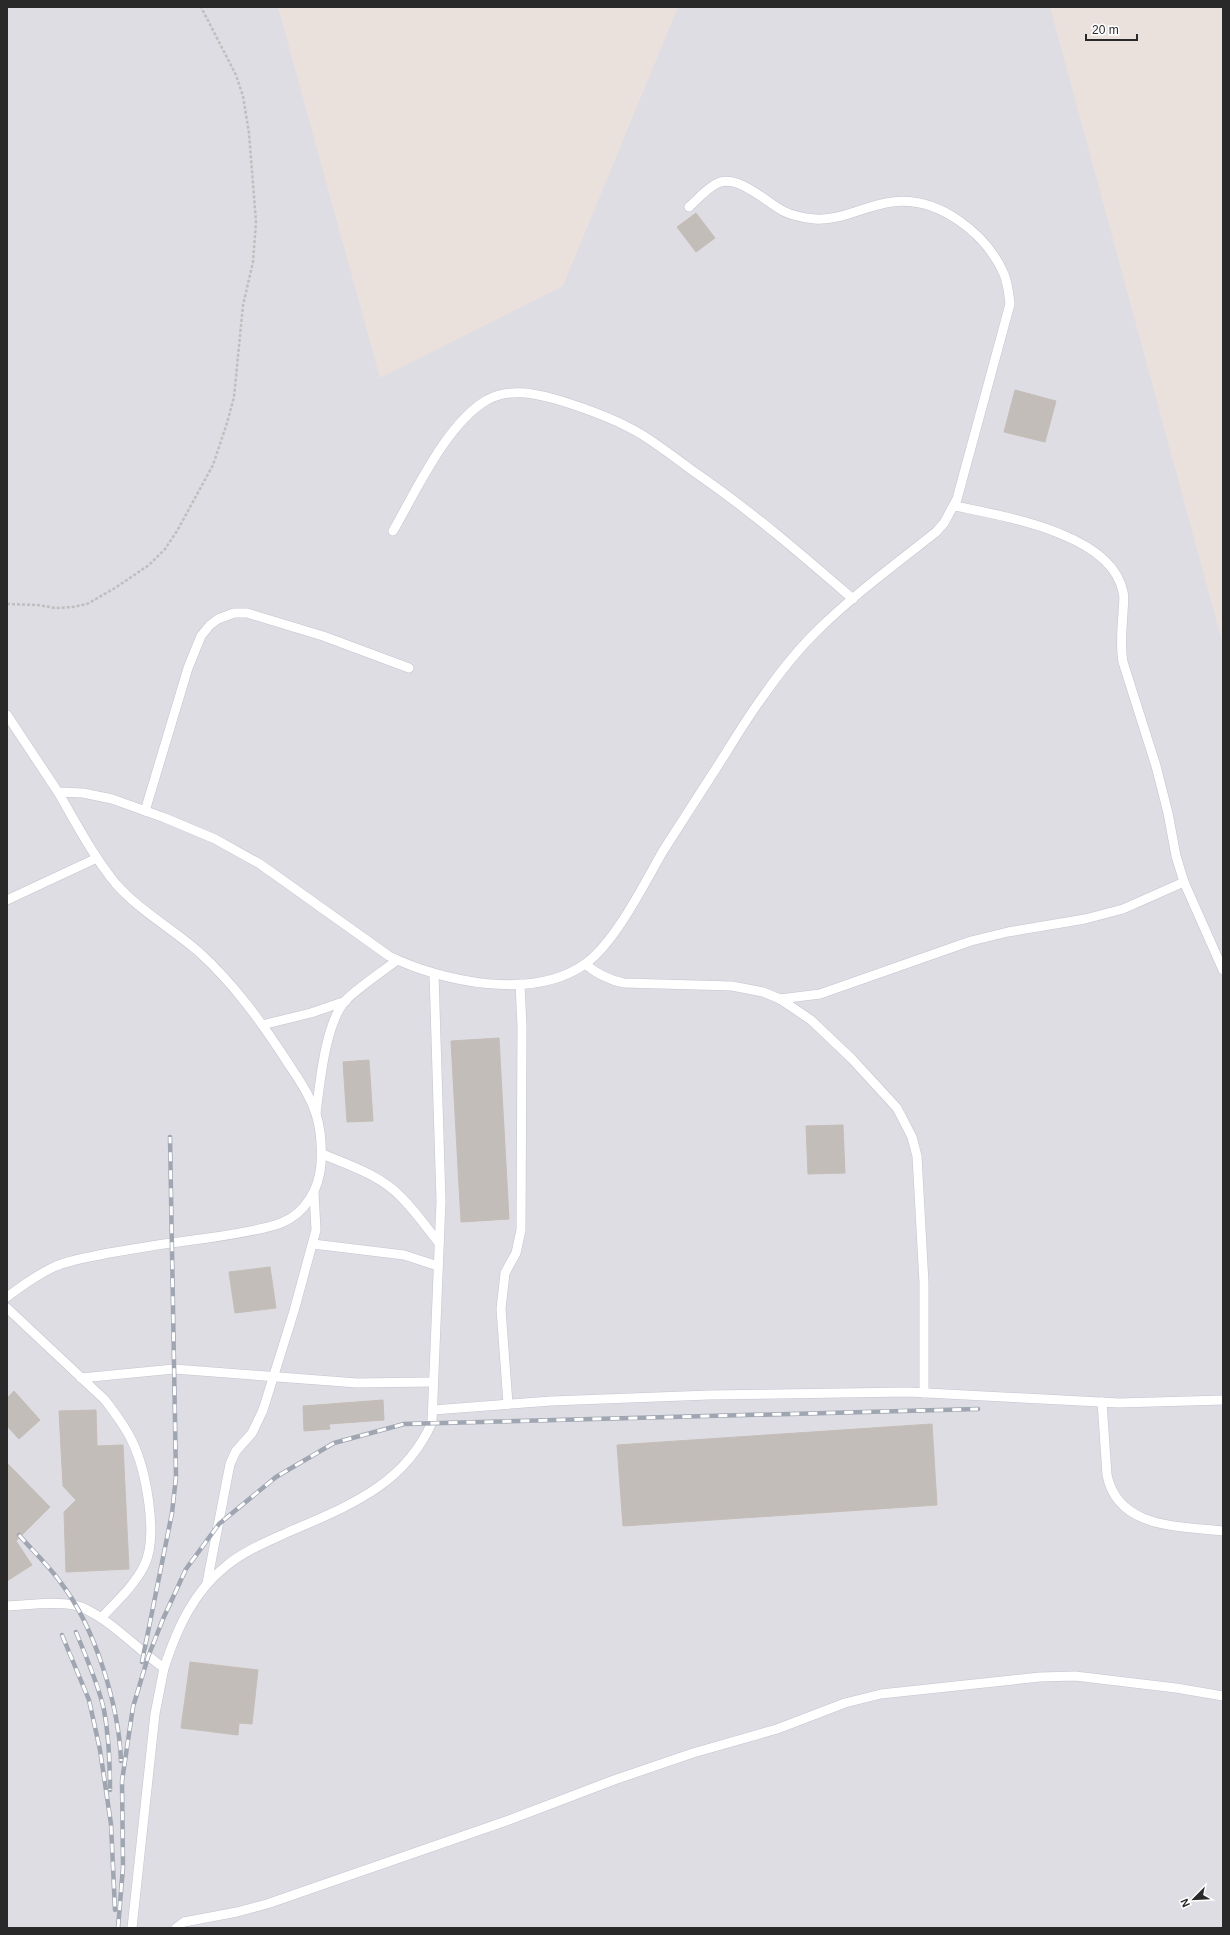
<svg xmlns="http://www.w3.org/2000/svg" width="1230" height="1935" viewBox="0 0 1230 1935" font-family="Helvetica,sans-serif">
	<rect width="100%" height="100%" fill="#eae1dd"/>
	<polygon fill="#dddde3" points="7,7 278,7 380,378 563,286 678,7 1050,7 1223,645 1223,1928 7,1928"/>
	<g fill="#c2bdb8" stroke="#c5bdb7">
		<polygon points="696,213 715,238 696,252 677,227"/>
		<polygon points="1015,390 1056,401 1045,442 1004,432"/>
		<polygon points="499,1038 509,1219 461,1222 451,1041"/>
		<polygon points="369,1060 373,1121 347,1122 343,1062"/>
		<polygon points="843,1125 845,1173 808,1174 806,1126"/>
		<polygon points="270,1267 276,1308 235,1313 229,1272"/>
		<polygon points="14,1391 40,1420 19,1439 7,1426 7,1398"/>
		<polygon points="383,1400 384,1420 329,1424 330,1429 304,1431 303,1406"/>
		<polygon points="96,1410 97,1446 123,1445 129,1569 66,1572 64,1512 76,1500 63,1486 59,1411"/>
		<polygon points="932,1424 937,1505 623,1526 617,1445"/>
		<polygon points="7,1463 50,1507 16,1541 32,1565 7,1581"/>
		<polygon points="190,1662 258,1670 252,1724 239,1723 238,1735 181,1728"/>
	</g>
	<g fill="none" stroke-linecap="round" stroke-linejoin="round">
		<g stroke="#c1c6ce" stroke-width="10">
			<g id="lane">
				<path d="M955,506C1002,516 1112,533 1123,592C1125,598 1123,606 1123,613C1122,629 1120,645 1123,662L1156,766L1168,813L1176,856L1184,882L1223,970"/>
				<path d="M393,531C416,491 447,423 487,400C509,388 533,393 555,399C585,408 617,419 644,436C661,447 677,459 693,471C750,510 801,554 853,599"/>
				<path d="M7,715L58,792L83,793L112,799L165,818L215,839L260,864L389,956C442,982 533,1001 585,964C615,943 644,884 663,851C681,823 699,795 717,767C731,745 744,723 759,702C777,676 797,650 820,628C856,593 897,563 936,532L944,523L957,499L1010,304C1009,294 1008,284 1004,274C986,233 938,196 892,202C866,205 842,221 815,219C804,218 793,216 783,211C766,202 736,172 716,184C706,189 697,200 689,207"/>
				<polyline points="145,811 188,668 201,636 210,625 218,619 234,613 247,613 323,636 409,668"/>
				<polyline points="7,900 97,858"/>
				<path d="M585,964C597,974 609,980 624,983L732,986L763,992L780,999L820,994L971,941L1008,932L1085,919L1123,909L1184,882"/>
				<polyline points="780,999 811,1020 852,1059 897,1108 912,1137 917,1156 924,1283 924,1393"/>
				<polyline points="262,1025 311,1013 346,1001"/>
				<path d="M316,1113C320,1083 325,1023 346,1000C359,987 382,972 397,960"/>
				<path d="M322,1154C349,1165 382,1176 402,1198C416,1212 427,1228 439,1243"/>
				<polyline points="313,1244 404,1255 438,1266"/>
				<path d="M7,1297C23,1285 38,1274 56,1266C73,1259 91,1257 109,1253C142,1247 175,1242 208,1238C229,1235 262,1230 281,1223C306,1213 319,1189 321,1164C322,1147 321,1130 316,1114C310,1095 299,1080 288,1063C262,1023 235,985 200,953C173,929 140,911 116,884C93,856 76,823 58,792"/>
				<path d="M7,1308L105,1400C115,1413 125,1426 132,1441C146,1470 159,1537 144,1566C134,1586 116,1602 101,1618"/>
				<polyline points="81,1378 174,1369 357,1383 433,1382"/>
				<path d="M1102,1402L1107,1475C1118,1529 1179,1526 1223,1531"/>
				<polyline points="508,1404 501,1309 505,1273 516,1253 521,1230 522,1026 520,984"/>
				<polyline points="433,1410 551,1401 709,1395 908,1392 1119,1403 1223,1400"/>
				<polyline points="207,1583 230,1464 236,1451 252,1433 263,1410 294,1311 316,1230 314,1192"/>
				<path d="M7,1606C29,1605 52,1601 74,1605C102,1611 139,1651 164,1668L155,1714L132,1928"/>
				<path d="M164,1668C177,1629 193,1592 226,1566C243,1552 264,1543 284,1534C345,1507 404,1487 432,1422L441,1201L434,974"/>
				<polyline points="176,1928 184,1922 237,1912 267,1904 509,1820 614,1780 693,1753 777,1729 845,1703 881,1694 1040,1677 1075,1676 1176,1688 1223,1696"/>
			</g>
		</g>
		<polyline stroke="#bfbfbf" stroke-width="2.5" stroke-dasharray="3 2" stroke-linecap="butt" points="7,604 38,605 55,608 73,607 87,604 115,588 149,565 165,549 177,531 213,465 227,423 234,397 243,305 253,262 256,222 249,133 243,96 236,75 201,7"/>
		<use href="#lane" stroke="#fff" stroke-width="9"/>
		<g stroke="#a0a6b1" stroke-width="4.5">
			<g id="rail">
				<path d="M19,1535C33,1551 49,1566 61,1583C95,1627 119,1706 121,1761"/>
				<path d="M76,1632C86,1657 98,1683 104,1710C109,1737 110,1763 110,1790"/>
				<polyline points="62,1635 89,1700 100,1750 111,1824 115,1910"/>
				<polyline points="142,1662 172,1513 176,1477 170,1137"/>
				<polyline points="118,1928 123,1867 122,1781 133,1707 148,1657 163,1619 186,1569 219,1524 276,1477 334,1443 404,1424 978,1409"/>
			</g>
		</g>
		<use href="#rail" stroke="#fff" stroke-width="3" stroke-dasharray="9" stroke-linecap="butt"/>
	</g>
	<rect width="1230" height="1935" fill="none" stroke="#292929" stroke-width="16"/>
	<g transform="translate(1194 1899) rotate(246)" stroke="#ffffff" stroke-width="3" paint-order="stroke">
	<path d="M0-3L7 15L0 10L-7 15Z" fill="#292929"/>
	<text y="-6" font-size="11" font-weight="bold" text-anchor="middle" fill="#292929">N</text>
	</g>
	<path d="M1086 34v6h51v-6" fill="none" stroke="#292929" stroke-width="2"/>
	<text x="1092" y="34" font-size="12" fill="#292929" stroke="#ffffff" stroke-width="3" paint-order="stroke">20 m</text>
</svg>
